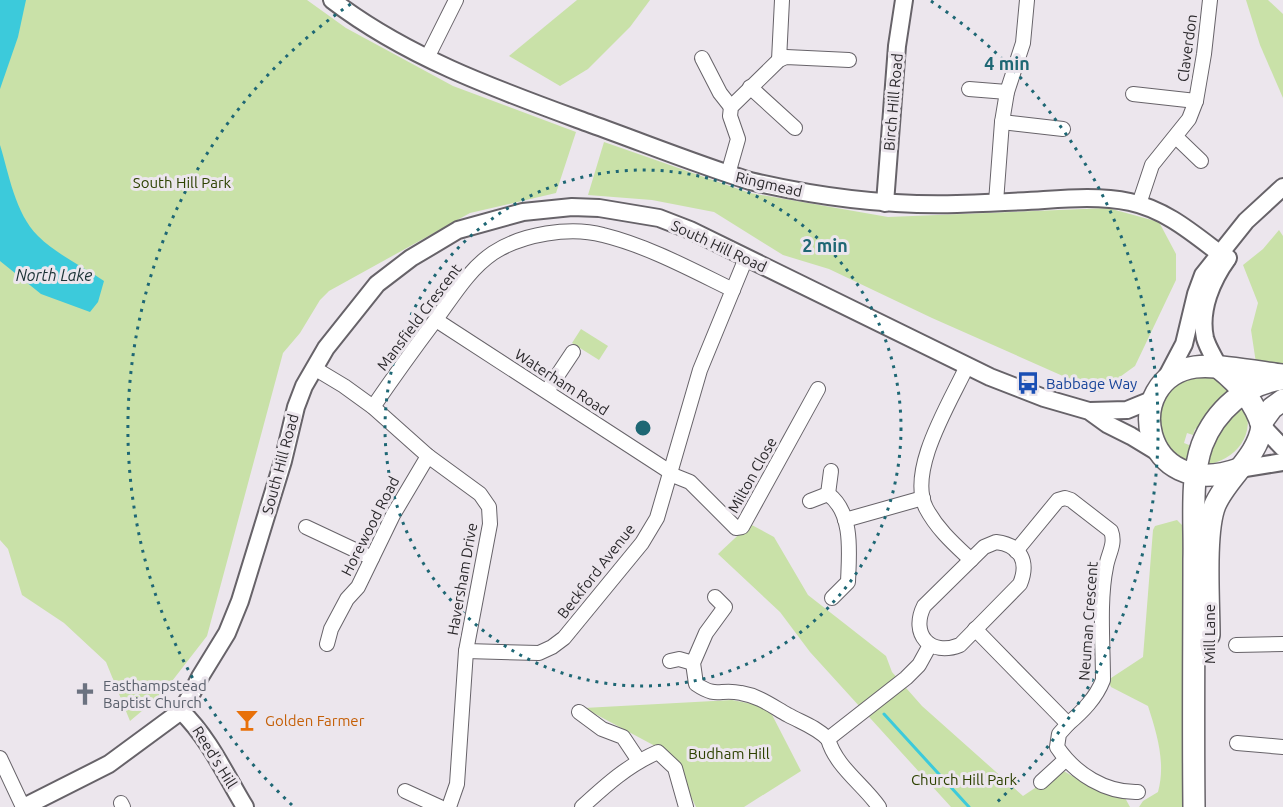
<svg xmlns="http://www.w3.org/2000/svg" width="1283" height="807" viewBox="0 0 1283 807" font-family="Ubuntu,sans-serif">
	<rect width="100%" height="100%" fill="#ece6ed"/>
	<g fill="#c9e1a8">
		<polygon points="0,0 307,0 346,28 453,86 576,132 556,193 470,213 329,291 320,300 300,333 283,353 207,636 162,694 130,721 106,662 64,623 22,595 8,549 0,540"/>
		<polygon points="577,0 650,0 630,27 588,69 560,86 509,56"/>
		<polygon points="1246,0 1268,0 1283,14 1283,98 1260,45"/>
		<polygon points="604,142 750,193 888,217 1108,208 1159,222 1176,254 1176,280 1135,366 1099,392 932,318 829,269 783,255 714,212 652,200 588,195"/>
		<polygon points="1279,230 1283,236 1283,365 1256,363 1251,330 1258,303 1243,265 1263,249"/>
		<polygon points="581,329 608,346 599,360 572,343"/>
		<path d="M1208,376L1217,378L1236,391L1204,424L1195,429L1193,435L1187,433L1184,443L1189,445L1193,450L1190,463C1185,460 1179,457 1174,454C1167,448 1163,439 1161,430C1154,396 1177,378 1208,376Z"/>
		<path d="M1243,402C1258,434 1236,461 1204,465L1211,442Z"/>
		<path d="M1177,520L1183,526L1186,807H1139L1143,801L1158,792C1166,763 1157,734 1148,706L1111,687L1108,680L1143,657L1153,530L1155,526Z"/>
		<polygon points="750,524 774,537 808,595 886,656 892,672 922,706 1023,796 1062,770 1081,781 1124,796 1130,807 951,807 810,652 780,612 718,554"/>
		<polygon points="732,700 768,707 801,771 744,807 696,807 670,754 584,708"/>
	</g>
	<g fill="#3ccadb">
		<polygon points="0,0 26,0 18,37 0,89"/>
		<path d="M0,145C9,174 15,213 38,236C56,254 82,266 104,281L98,302L90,312L41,294L0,261Z"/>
	</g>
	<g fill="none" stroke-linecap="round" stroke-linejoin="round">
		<polyline stroke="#3ccadb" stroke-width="3" points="884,714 969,807"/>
		<g stroke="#676369" stroke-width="16">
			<g id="minor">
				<polyline points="427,58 456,0"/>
				<polyline points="702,58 720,93 731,107"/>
				<polyline points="779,60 782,0"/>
				<polyline points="750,87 795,128"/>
				<polyline points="969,89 1007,92"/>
				<polyline points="1133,94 1196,101"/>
				<polyline points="1002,122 1063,129"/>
				<polyline points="1176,137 1201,161"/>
				<polyline points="728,174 738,139 730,116 731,107 779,60 786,57 849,60"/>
				<polyline points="996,202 1002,122 1007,92 1023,43 1027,0"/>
				<polyline points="1139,204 1152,165 1189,119 1196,101 1204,54 1210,0"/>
				<polyline points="436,320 670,472"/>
				<path d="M967,366C951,401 907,470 926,508C937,529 954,544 971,560"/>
				<polyline points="314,368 344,386 373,407 428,456 480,494 489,507 490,524 466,651 457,784 449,807"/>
				<polyline points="547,391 573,352"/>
				<path d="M373,407C393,378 413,350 434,322C452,298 468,270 493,253C522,234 570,226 603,235C648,246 692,270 733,290"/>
				<polyline points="670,474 690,482 736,528 742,527 818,389"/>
				<path d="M828,494C854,513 849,554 848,582L832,598"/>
				<polyline points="828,494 831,471"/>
				<polyline points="810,501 828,494"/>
				<polyline points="845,520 923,498"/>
				<polyline points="306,527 372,558"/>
				<path d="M996,542C1021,545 1029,562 1020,584L960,645C930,657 910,634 924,606L984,547Z"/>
				<path d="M715,597L725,607L706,633L693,663L696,684C718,699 719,688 741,693C759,696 772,706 788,715C803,723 816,727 828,739"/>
				<path d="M975,629L1068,724C1083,711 1096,698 1103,680C1103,646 1099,600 1106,567C1108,554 1116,544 1111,531L1071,500L1065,498L1058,500L1016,551"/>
				<polyline points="327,644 331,629 347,599 358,587 393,515 428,456"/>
				<polyline points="1236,645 1283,644"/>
				<polyline points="466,651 539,653 552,647 564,638 642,543 657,518 700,370 746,258"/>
				<polyline points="670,661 679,659 693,663"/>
				<polyline points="579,712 602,729 623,737 639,761"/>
				<path d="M1068,724L1059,734L1057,747C1075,774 1106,793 1138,792"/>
				<polyline points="828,739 906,678 919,665 930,645"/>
				<path d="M828,739C836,767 863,784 879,807"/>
				<polyline points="1237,743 1283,747"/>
				<polyline points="0,758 23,807"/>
				<polyline points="1041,782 1065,760"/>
				<polyline points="405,791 440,807"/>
				<polyline points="121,803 123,807"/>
				<path d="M582,807C606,785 628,765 658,752L675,768L686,807"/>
			</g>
		</g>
		<g stroke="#676369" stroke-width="20">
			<g id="tertiary">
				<path d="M332,0C409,59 501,91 591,124C644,143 696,164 750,181C818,197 887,206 957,204C986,203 1015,202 1044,200C1072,198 1102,196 1130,202C1168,210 1197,237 1227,259"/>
				<polyline points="885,203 897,46 904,0"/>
				<path d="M1219,368C1215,358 1208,349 1205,338C1199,310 1212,280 1228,258"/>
				<polyline points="1164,382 1184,344 1196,294 1203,275 1246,221 1283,187"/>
				<polyline points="1090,411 1127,410 1154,399"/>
				<polyline points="1262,426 1283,448"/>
				<polyline points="1239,469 1283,462"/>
				<path d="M181,711C209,738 225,774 245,807"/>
				<polyline points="24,807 109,764 181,711 191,695 200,677 227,633 240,601 283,461 296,407 304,386 326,348 377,284 411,258 458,230 523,212 572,207 599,208 659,218 690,230 990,377 1044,398 1089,411 1107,424 1131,436 1159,453"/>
			</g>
		</g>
		<g stroke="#676369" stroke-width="24">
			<g id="primary">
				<polyline points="1261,423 1272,408 1283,400"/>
				<path d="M1239,469C1140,504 1120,378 1195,367C1217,364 1259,372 1282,375"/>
				<path d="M1209,635C1209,603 1204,532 1215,505C1227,477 1258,457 1262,426C1255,402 1238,383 1219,368"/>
				<path d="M1194,807C1193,725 1194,642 1194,559C1195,525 1190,478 1202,445C1215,411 1246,383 1283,379"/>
			</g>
		</g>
		<use href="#minor" stroke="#fff" stroke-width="14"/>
		<use href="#tertiary" stroke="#fff" stroke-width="16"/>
		<use href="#primary" stroke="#fff" stroke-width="21"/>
	</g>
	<g fill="none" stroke="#1e6774" stroke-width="3" stroke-dasharray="3 6">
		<circle cx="643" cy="428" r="258"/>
		<path d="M292 805A515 515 0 0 1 355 1M931 1A515 515 0 0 1 994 805"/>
	</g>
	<defs>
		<g id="bus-bare" transform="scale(1.8)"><path d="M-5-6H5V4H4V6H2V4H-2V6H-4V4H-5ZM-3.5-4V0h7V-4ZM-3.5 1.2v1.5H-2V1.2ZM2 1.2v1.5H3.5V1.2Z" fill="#1a4fb4" stroke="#ece6ed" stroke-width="2.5" paint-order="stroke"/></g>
		<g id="church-bare" transform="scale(1.8)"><path d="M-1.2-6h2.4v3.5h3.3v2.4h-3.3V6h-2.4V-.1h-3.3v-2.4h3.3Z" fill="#6b7280" stroke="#ece6ed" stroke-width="2.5" paint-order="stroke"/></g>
		<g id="bar-bare" transform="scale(1.8)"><path d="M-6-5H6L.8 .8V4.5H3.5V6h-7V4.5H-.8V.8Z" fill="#e8710a" stroke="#ece6ed" stroke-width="2.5" paint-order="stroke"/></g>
	</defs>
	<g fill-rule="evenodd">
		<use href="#bus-bare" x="1028" y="383"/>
		<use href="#church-bare" x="85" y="694"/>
		<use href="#bar-bare" x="247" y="720"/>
	</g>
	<g text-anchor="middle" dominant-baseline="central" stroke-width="6" stroke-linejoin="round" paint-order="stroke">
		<g font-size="15" fill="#2b292c" stroke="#ece6ed">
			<text transform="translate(1187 48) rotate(-82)">Claverdon</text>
			<text transform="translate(893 102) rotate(-85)">Birch Hill Road</text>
			<text transform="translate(769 184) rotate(13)">Ringmead</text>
			<text transform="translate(719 246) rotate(25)">South Hill Road</text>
			<text transform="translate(419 317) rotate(-53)">Mansfield Crescent</text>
			<text transform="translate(562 382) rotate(33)">Waterham Road</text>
			<text transform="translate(280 464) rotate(-75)">South Hill Road</text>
			<text transform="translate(752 475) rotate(-61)">Milton Close</text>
			<text transform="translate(370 526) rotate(-63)">Horewood Road</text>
			<text transform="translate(596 571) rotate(-52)">Beckford Avenue</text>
			<text transform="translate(462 579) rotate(-80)">Haversham Drive</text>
			<text transform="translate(1088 621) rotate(-86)">Neuman Crescent</text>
			<text transform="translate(1209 634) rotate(-90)">Mill Lane</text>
			<text transform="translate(215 757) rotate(58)">Reed's Hill</text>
		</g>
		<g font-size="15" fill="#2d4100" stroke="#ece6ed">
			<text x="182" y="182">South Hill Park</text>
			<text x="729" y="753">Budham Hill</text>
			<text x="964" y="779">Church Hill Park</text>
		</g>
		<g font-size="15" fill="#164399" stroke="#ece6ed" text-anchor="start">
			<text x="1046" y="383">Babbage Way</text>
		</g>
		<g font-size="15" fill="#5b616d" stroke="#ece6ed" text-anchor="start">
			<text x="103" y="685">Easthampstead<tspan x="103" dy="17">Baptist Church</tspan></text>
		</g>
		<g font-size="15" fill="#c56008" stroke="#ece6ed" text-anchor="start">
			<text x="265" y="720">Golden Farmer</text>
		</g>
		<g font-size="16" font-style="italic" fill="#1a3235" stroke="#ece6ed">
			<text x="54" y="275">North Lake</text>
		</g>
	</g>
	<circle cx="643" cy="428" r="9" fill="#1e6774" stroke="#ece6ed" stroke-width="3"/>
	<g font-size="18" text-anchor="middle" font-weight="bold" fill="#1e6774" stroke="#ece6ed" stroke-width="6" stroke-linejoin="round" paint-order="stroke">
		<text x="1007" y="70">4 min</text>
		<text x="825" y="252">2 min</text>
	</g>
</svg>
